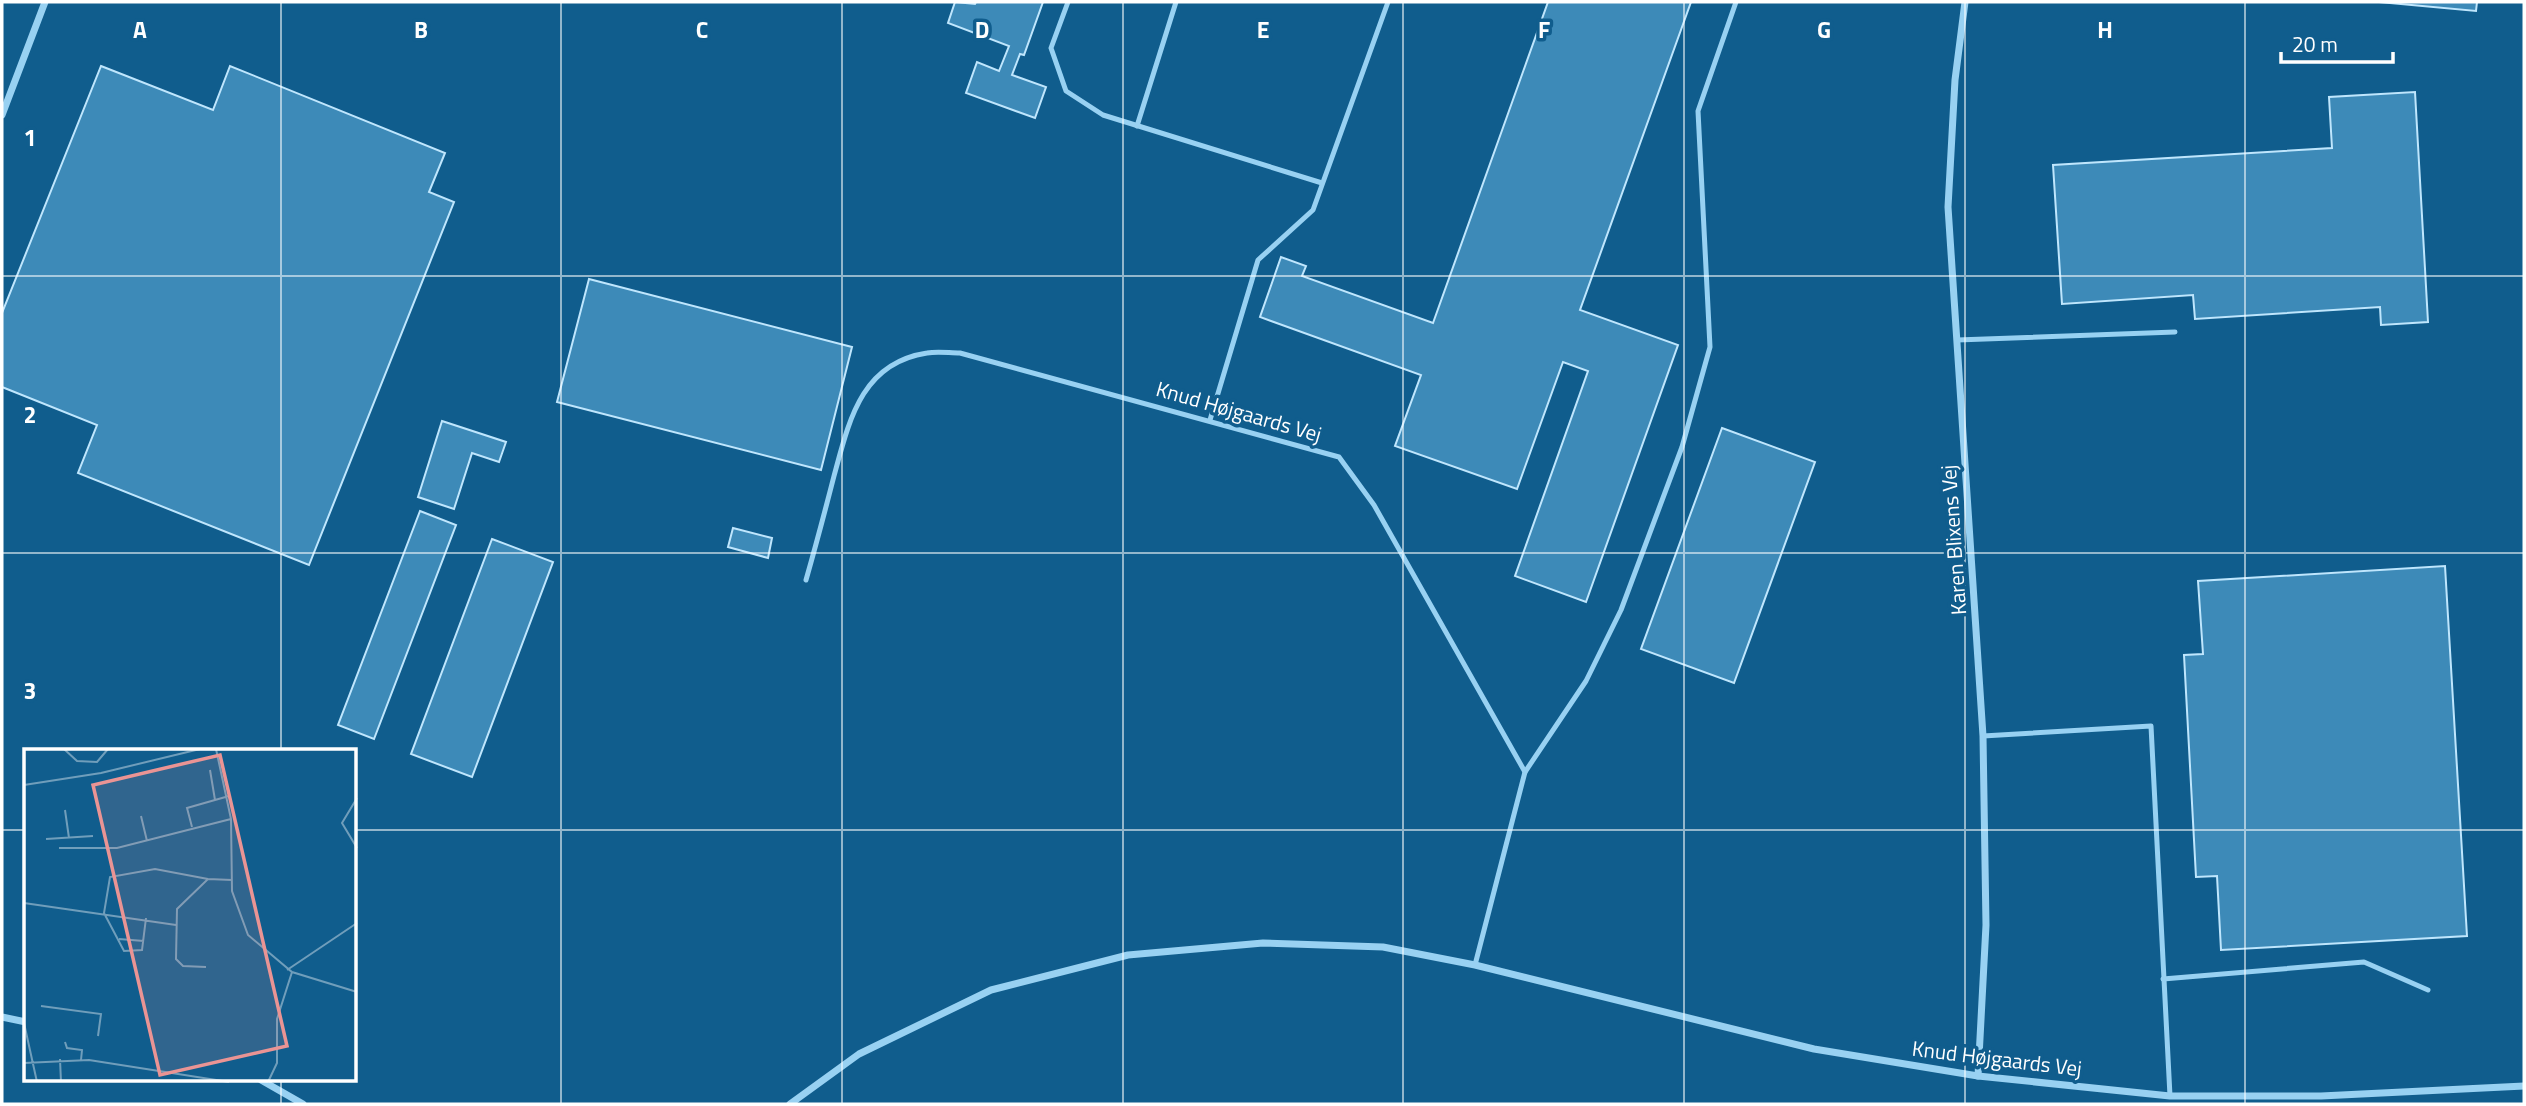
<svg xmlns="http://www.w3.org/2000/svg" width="2526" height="1106" viewBox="0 0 2526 1106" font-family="'Titillium Web',sans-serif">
	<rect width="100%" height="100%" fill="#105d8d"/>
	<g fill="#3d8ab8" stroke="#bfe6fd" stroke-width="2">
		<polygon points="955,2 975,4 976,2 1043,2 1024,55 1020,54 1012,75 1046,87 1035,118 966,93 977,62 999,71 1009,46 948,23"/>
		<polygon points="1548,2 1691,2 1580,310 1678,345 1586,602 1515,576 1588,371 1563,362 1517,489 1395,446 1421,375 1260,317 1281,257 1306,266 1302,276 1433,323"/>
		<polygon points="2379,2 2477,2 2476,11"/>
		<polygon points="101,66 213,110 230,66 445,153 429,192 454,202 309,565 78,473 97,425 2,387 2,313"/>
		<polygon points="2415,92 2428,322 2381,325 2380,307 2195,319 2193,295 2062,304 2053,165 2332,148 2329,97"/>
		<polygon points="589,279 852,347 821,470 557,402"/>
		<polygon points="442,421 506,442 499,462 472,453 454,509 418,497"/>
		<polygon points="1722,428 1815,462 1734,683 1641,649"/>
		<polygon points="420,511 456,525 374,739 338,725"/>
		<polygon points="733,528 772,538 768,558 728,547"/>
		<polygon points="492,539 553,562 472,777 411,754"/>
		<polygon points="2445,566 2467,936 2221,950 2217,876 2196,877 2184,655 2203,654 2198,581"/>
	</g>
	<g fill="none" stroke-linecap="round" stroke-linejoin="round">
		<g stroke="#98d1f2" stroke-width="5">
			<polyline points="1068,2 1051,48 1066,91 1103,115 1322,183"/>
			<polyline points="1137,126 1176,2"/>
			<polyline points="1957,340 2175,332"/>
			<polyline points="1210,420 1258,260 1313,210 1388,2"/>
			<path d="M806,580C816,545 825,511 834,476C849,421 861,363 927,353C938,351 949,353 960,353L1339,457L1374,505L1525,772L1475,965"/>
			<polyline points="1983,736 2151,726 2170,1096"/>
			<polyline points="1525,772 1586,681 1621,610 1682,447 1710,347 1698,111 1736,2"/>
			<polyline points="2163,979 2364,962 2428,990"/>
		</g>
		<g stroke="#98d1f2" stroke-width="7">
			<polyline points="1965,2 1955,80 1948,207 1983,736 1986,925 1978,1076"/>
			<polyline points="2,115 45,2"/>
			<polyline points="2,1017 26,1022"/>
			<polyline points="261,1080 303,1104"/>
			<polyline points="790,1104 859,1054 991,990 1128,955 1263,943 1383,947 1475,965 1814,1049 1978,1076 2170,1096 2321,1096 2524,1086"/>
		</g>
	</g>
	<path fill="none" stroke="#fff" stroke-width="2" stroke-opacity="0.55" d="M281,2V751M561,2V1104M842,2V1104M1123,2V1104M1403,2V1104M1684,2V1104M1965,2V1104M2245,2V1104M2,276H2524M2,553H2524M2,830H26M355,830H2524M281,1080V1104"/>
	<g text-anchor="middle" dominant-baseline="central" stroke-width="7" stroke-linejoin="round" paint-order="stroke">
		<g font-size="21" fill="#fff" stroke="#105d8d">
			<text transform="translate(1239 411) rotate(16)">Knud Højgaards Vej</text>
			<text transform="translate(1953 540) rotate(-94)">Karen Blixens Vej</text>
			<text transform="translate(1997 1058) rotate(7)">Knud Højgaards Vej</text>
		</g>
	</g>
	<g transform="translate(24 749)">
		<rect width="332" height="332" fill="#105d8d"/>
		<path fill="none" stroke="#709ebb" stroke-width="2" d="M40,0L53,12L73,13L84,0M192,0L207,70L208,142L224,186L268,223L333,243M186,21L191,51M0,36L77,24L176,0M333,49L318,74L333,99M41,61L45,89M117,67L123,92M168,78L163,59L205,47M22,90L69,87M35,99H93L207,70M0,154L152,176M122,169L118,201L100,202L80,164L86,128L131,120L184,130M95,190L120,192M182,218L159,217L152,210L153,160L184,130L208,131M263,221L333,174M17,257L77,265L74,287M0,274L13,333M41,293L43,299L58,301L57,311M36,310L37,333M0,314L65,311L205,333M244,333L253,314V270L268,223"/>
		<path fill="#ea9494" fill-opacity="0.15" stroke="#ea9494" stroke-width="3.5" d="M196,6L263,297L136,326L69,36Z"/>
		<rect width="332" height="332" fill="none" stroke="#fff" stroke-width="3.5"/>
	</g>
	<g font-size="23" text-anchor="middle" font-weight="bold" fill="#fff" stroke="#105d8d" stroke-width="7" stroke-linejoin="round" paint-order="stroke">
		<text x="140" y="38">A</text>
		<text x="421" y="38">B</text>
		<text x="702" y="38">C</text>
		<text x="982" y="38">D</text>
		<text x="1263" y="38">E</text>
		<text x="1544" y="38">F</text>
		<text x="1824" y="38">G</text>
		<text x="2105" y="38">H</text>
		<text x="30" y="146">1</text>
		<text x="30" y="423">2</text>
		<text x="30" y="699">3</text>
	</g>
	<rect width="2526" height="1106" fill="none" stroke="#ffffff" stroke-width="7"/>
	<path d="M2281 52v10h112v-10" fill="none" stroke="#ffffff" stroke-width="3.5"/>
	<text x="2292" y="52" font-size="21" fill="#ffffff" stroke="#105d8d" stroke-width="5" paint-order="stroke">20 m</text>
</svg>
